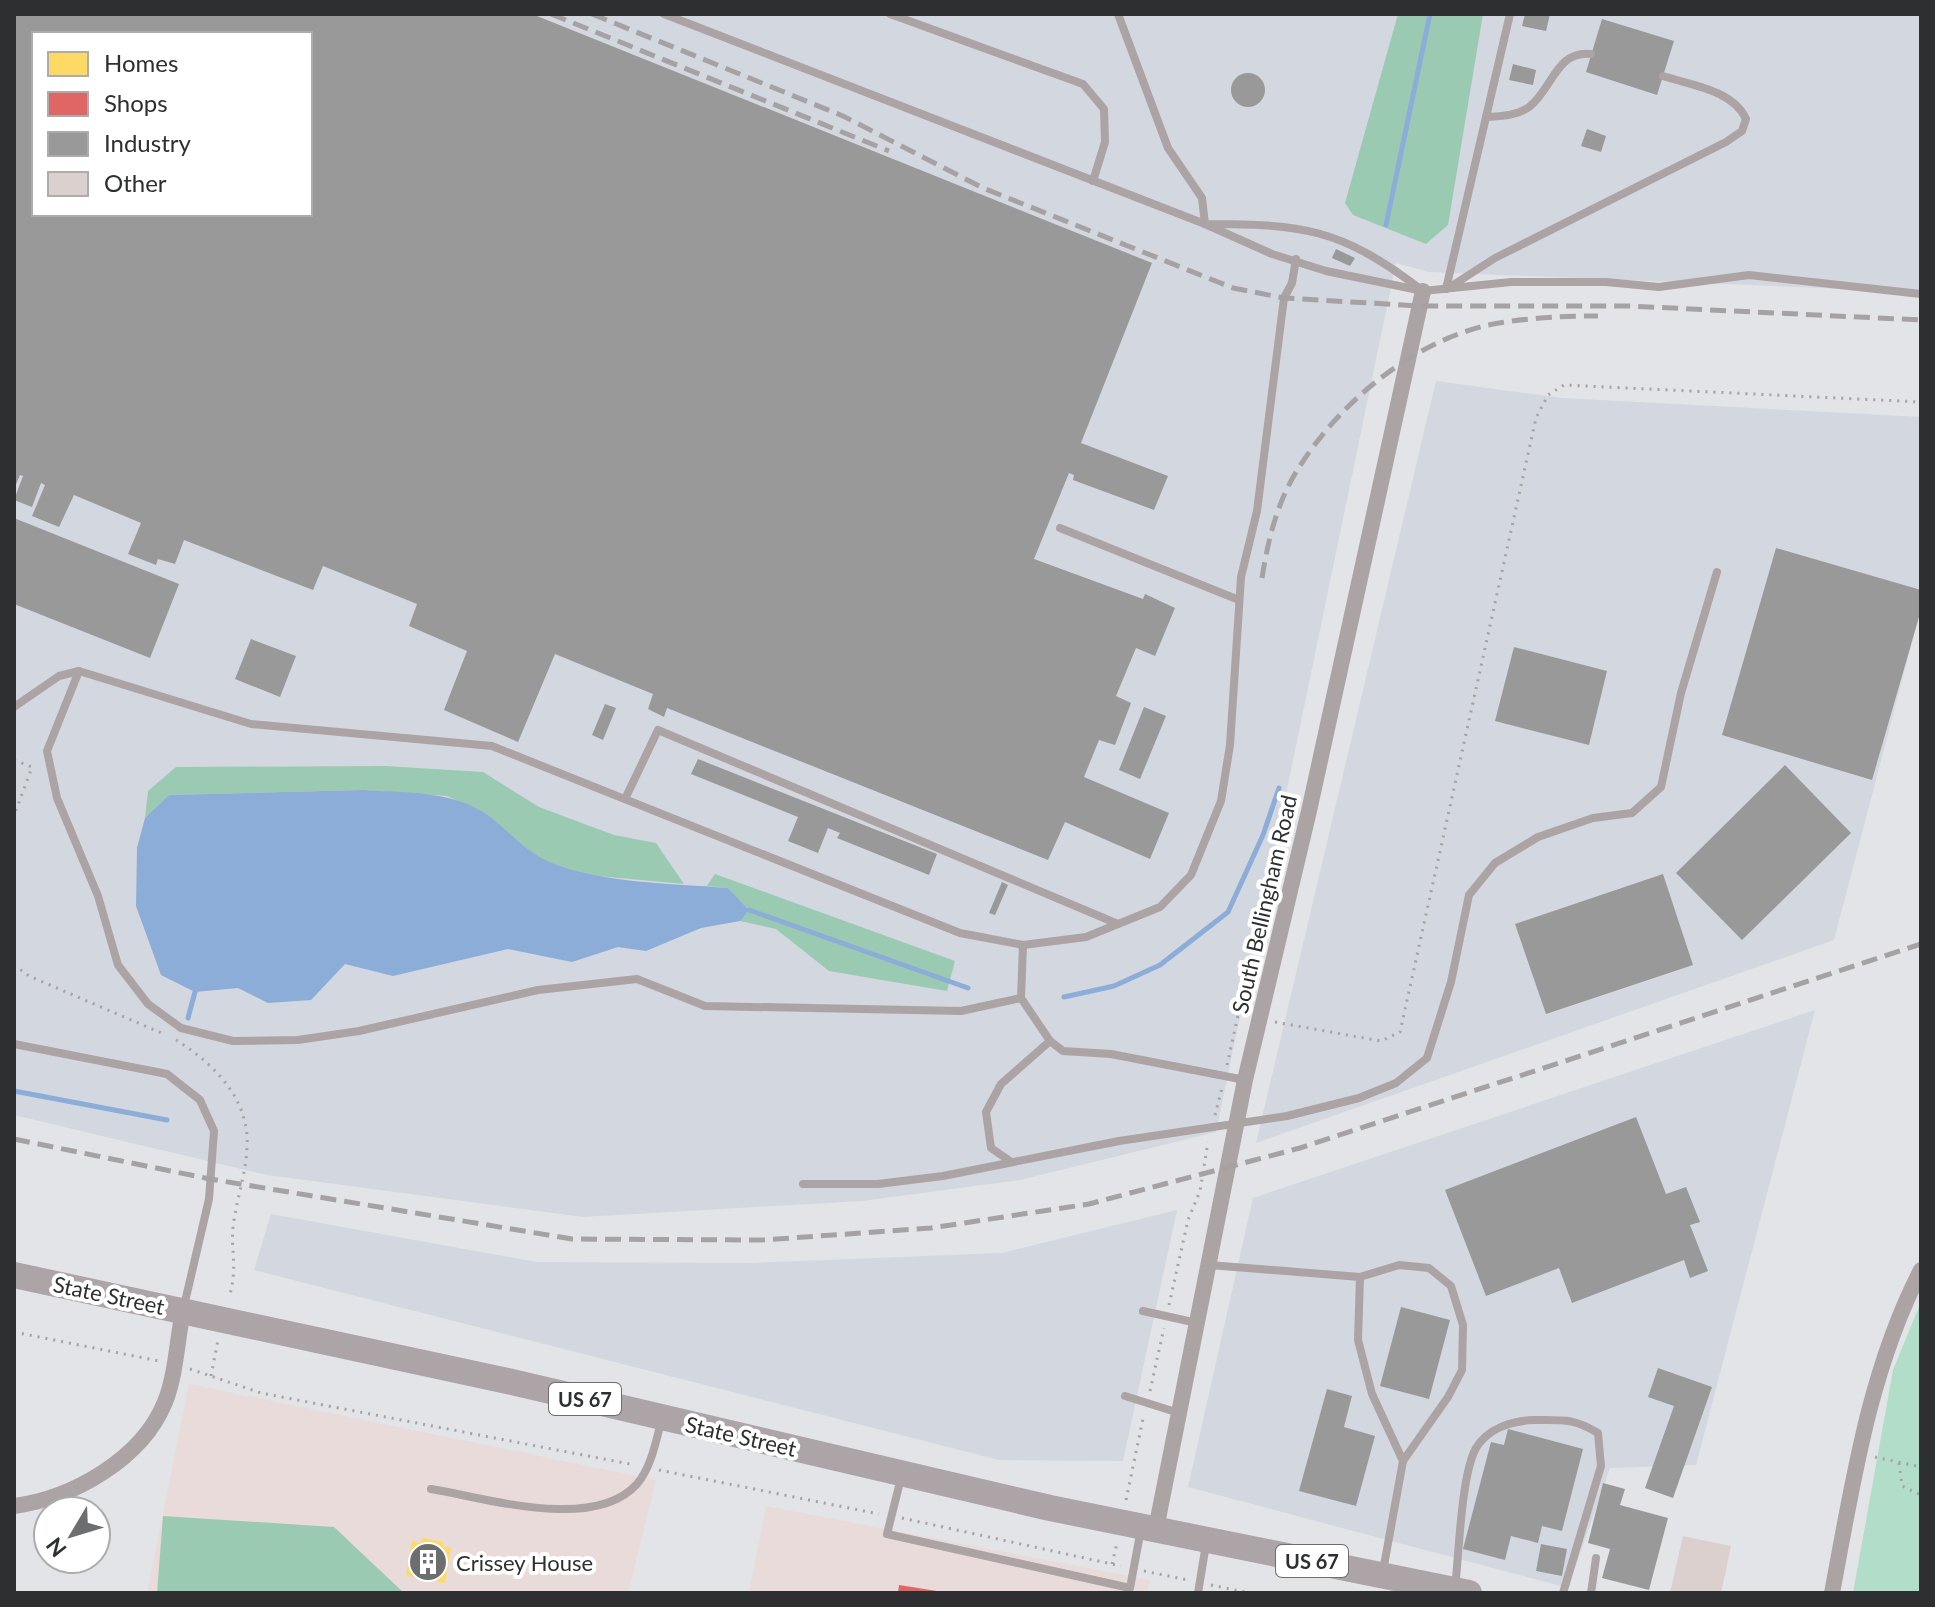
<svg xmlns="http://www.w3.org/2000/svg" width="1935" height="1607" viewBox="0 0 1935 1607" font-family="Lato,sans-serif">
	<rect width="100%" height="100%" fill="#e2e4e7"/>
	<g fill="#e8dbd9">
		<polygon points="189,1384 656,1480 628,1593 147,1593"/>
		<polygon points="766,1506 1150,1580 1146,1593 749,1593"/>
	</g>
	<g fill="#d3d7df" fill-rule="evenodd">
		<path d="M14,14H1921V292L1429,272L1396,263L1216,1132L1020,1180L862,1201L583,1217L267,1175L14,1115ZM34,34H310V214H34Z"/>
		<polygon points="1436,381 1562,398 1921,417 1921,608 1834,940 1256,1143"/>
		<polygon points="1815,1010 1696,1465 1610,1468 1568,1588 1188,1487 1253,1198"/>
		<polygon points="1177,1210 1123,1461 999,1460 254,1270 271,1214 537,1262 752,1263 1002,1253"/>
	</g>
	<polygon fill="#b2ddc8" points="1921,1302 1921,1593 1853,1593 1893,1370"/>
	<g fill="#9bcab3">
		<polygon points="1398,14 1483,14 1448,225 1426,244 1353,215 1345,203"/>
		<polygon points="385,766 483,772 539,807 614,835 656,843 684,884 587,875 548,862 521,847 484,813 447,796 363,790 169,795 145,818 148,791 176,767"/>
		<polygon points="715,874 955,961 947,991 829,971 776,929 740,921 748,909 728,888 707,886"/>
		<polygon points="163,1516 334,1527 404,1593 157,1593"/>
	</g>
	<path fill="#8cadd8" d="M363,790C404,793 447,790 483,812C508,828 523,852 552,863C606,884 670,883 728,888L749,910L740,921L701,928L646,951L618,947L572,962L508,949L393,976L345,964L311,1000L268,1003L238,988L195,992L161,975L136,906L137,848L145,818L169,795Z"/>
	<polygon fill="#ffd966" points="422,1538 443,1542 443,1547 451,1548 445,1583 406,1575 412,1541 421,1543"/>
	<polygon fill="#e06666" points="899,1585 937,1591 937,1593 898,1593"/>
	<g fill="#999" fill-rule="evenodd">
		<path d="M14,14H532L1152,263L1081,443L1168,476L1154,510L1073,480L1074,475L1069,473L1034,559L1143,599L1145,594L1175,608L1155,656L1136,648L1116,696L1131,703L1115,745L1099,740L1084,777L1169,813L1150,859L1065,822L1048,860L667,708L664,717L648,709L653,694L555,654L518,742L444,710L467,651L409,626L417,604L323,566L313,590L184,540L175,564L158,559L156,565L128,554L141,523L74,495L59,527L32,516L45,485L41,483L32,507L14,500L23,476L20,475L14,489ZM34,34H310V214H34Z"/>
		<polygon points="1525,14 1550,14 1546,31 1522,26"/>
		<polygon points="1602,19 1674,41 1657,95 1586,72"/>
		<polygon points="1513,64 1536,70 1533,85 1509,80"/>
		<circle cx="1248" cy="90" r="17"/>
		<polygon points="1587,129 1606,136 1601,152 1581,146"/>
		<polygon points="1336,249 1355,258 1350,266 1332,258"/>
		<polygon points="14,518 179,584 150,658 14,604"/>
		<polygon points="1776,548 1921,590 1921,610 1872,780 1722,735"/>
		<polygon points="251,639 296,656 280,697 235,679"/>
		<polygon points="1514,647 1607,671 1589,745 1495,721"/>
		<polygon points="605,704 616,708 603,740 592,735"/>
		<polygon points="1144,707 1166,716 1140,779 1119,770"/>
		<polygon points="698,759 937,854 929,875 837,838 840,833 828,828 818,853 788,841 798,817 691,774"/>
		<polygon points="1785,765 1851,833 1742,940 1676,873"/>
		<polygon points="1663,874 1693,965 1546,1014 1515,924"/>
		<polygon points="1002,882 1008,885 995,915 989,913"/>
		<polygon points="1636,1117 1666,1194 1686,1187 1700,1222 1690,1225 1708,1271 1690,1278 1684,1260 1572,1303 1559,1268 1486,1296 1445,1190"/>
		<polygon points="1401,1307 1450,1320 1429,1399 1380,1386"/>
		<polygon points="1658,1368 1712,1387 1673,1498 1645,1488 1674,1406 1648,1397"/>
		<polygon points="1327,1389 1352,1396 1344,1427 1375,1436 1356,1506 1299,1491"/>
		<polygon points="1508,1429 1583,1449 1562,1531 1542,1526 1538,1543 1511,1536 1505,1560 1463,1549 1491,1442 1504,1445"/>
		<polygon points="1603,1483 1625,1489 1620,1505 1668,1518 1649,1590 1602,1578 1610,1549 1588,1543"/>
		<polygon points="1541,1544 1567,1549 1562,1576 1536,1571"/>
	</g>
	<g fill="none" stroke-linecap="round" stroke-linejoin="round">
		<g stroke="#8cadd8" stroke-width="5">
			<polyline points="1386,225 1430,14"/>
			<polyline points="749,910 968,988"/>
			<polyline points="1064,997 1114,986 1160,965 1228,912 1263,835 1279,788"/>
			<polyline points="188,1018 195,992"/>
			<polyline points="14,1091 167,1120"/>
		</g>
	</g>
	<polygon fill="#dbd0cd" points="1683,1536 1731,1546 1721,1593 1670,1593"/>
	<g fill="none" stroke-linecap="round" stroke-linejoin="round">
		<g stroke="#a6a1a3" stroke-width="3" stroke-dasharray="2 6" stroke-linecap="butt">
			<polyline points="14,760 32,767 14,816"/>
			<polyline points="14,965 29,976 166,1035"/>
			<polyline points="1275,1022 1381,1041 1400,1032 1536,418 1548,395 1564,385 1921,402"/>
			<path d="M176,1040C213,1063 250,1099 247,1147C246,1172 238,1195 234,1220C229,1249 239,1264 229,1298"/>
			<polyline points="1227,1065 1239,1011 1244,1014"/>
			<polyline points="1215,1115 1222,1088"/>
			<polyline points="1169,1305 1188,1220 1200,1191 1208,1142"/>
			<polyline points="14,1332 159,1361"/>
			<polyline points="190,1369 261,1393 635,1465"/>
			<polyline points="211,1376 218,1340"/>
			<polyline points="1150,1391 1164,1328"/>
			<polyline points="1875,1457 1921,1467"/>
			<polyline points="1899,1463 1902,1486 1921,1495"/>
			<polyline points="659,1470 879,1514"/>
			<polyline points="1126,1500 1144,1414"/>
			<polyline points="902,1518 1121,1566"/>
			<polyline points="1112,1564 1117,1543"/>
			<polyline points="1144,1571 1188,1580"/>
			<polyline points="1211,1585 1249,1593"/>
		</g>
		<g stroke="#aca3a5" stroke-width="8">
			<polyline points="664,14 1205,224 1272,254 1326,271 1423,291 1511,282 1606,282 1659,287 1749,275 1921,294"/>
			<polyline points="890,14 1083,84 1104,109 1105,142 1093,181"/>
			<path d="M1118,14L1168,148L1202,198L1205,224C1302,224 1340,228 1419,288"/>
			<path d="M1486,117C1501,116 1516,116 1529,107C1552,90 1556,50 1591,54"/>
			<path d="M1450,287L1495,258L1726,142L1742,131L1746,119C1733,90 1691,85 1663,76"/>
			<polyline points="1446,289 1510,14"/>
			<polyline points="1060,528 1239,600"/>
			<polyline points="79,671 47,751 57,798 98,896 118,965 148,1004 181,1028 233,1041 298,1040 359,1031 538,990 637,979 705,1006 961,1011 1021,998"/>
			<polyline points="14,707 59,676 79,671 251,724 492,746 960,933 1023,945 1086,937 1160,907 1191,875 1221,801 1230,745 1241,577 1257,511 1284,298 1292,283 1296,259"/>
			<polyline points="626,797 658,730 1118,924"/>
			<polyline points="1023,945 1021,998 1050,1041 1063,1051 1111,1054 1245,1080"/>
			<polyline points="14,1044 167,1074 200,1100 214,1131 209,1199 184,1306"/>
			<polyline points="1010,1161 991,1148 986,1112 1001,1084 1050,1041"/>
			<polyline points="803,1184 878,1184 943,1176 1119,1141 1287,1116 1359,1098 1396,1083 1427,1058 1451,982 1469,895 1495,863 1538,837 1593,818 1632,813 1661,787 1681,693 1717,572"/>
			<polyline points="1209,1265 1360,1277 1399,1265 1429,1268 1451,1286 1463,1325 1462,1370 1448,1397 1403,1461 1383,1571"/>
			<polyline points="1360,1277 1358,1340 1372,1394 1403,1461"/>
			<polyline points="1143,1311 1197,1323"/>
			<polyline points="1125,1396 1179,1413"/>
			<polyline points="901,1478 887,1534 1130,1588 1141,1529"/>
			<path d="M431,1489C486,1498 594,1532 637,1484C651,1468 656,1441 661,1422"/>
			<path d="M1455,1588C1459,1555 1461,1475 1476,1448C1488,1428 1512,1421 1534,1420C1563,1420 1573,1418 1598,1433L1601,1466L1563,1593"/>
			<polyline points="1198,1593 1206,1544"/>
			<polyline points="1591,1593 1596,1558"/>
		</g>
		<g stroke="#aca3a5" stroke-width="16">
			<path d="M14,1506C73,1498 142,1459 165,1402C176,1375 177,1340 183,1311"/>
			<polyline points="1156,1529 1245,1080 1309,811 1423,291"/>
			<path d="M1832,1593C1853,1482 1869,1371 1921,1270"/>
		</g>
		<polyline stroke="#aca4a7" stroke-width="26" points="14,1275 512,1382 1050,1508 1469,1593"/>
		<g stroke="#a6a2a4" stroke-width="5" stroke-dasharray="16 8" stroke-linecap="butt">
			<polyline points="551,14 889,151"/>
			<polyline points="592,14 843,116 983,188 1233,288 1284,298 1420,306 1629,306 1921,320"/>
			<path d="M1262,578C1268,540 1277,502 1298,469C1339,403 1411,343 1488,325C1523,318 1563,316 1598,316"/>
			<polyline points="14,1139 210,1179 572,1239 763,1240 931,1228 1089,1204 1300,1148 1921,944"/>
		</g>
	</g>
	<defs>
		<g id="building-disc" transform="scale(2)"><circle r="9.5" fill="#6d6e70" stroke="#fff"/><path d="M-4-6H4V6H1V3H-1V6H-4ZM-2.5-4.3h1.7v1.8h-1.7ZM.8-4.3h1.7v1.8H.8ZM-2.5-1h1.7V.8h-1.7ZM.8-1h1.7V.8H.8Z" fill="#fff"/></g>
	</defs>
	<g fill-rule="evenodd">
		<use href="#building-disc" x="428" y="1562"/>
	</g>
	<g text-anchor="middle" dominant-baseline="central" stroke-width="8" stroke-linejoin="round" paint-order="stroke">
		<g fill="#fff" stroke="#6d6d6e" stroke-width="2">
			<rect x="549" y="1383" width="72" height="32" rx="6"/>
			<rect x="1276" y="1545" width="72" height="32" rx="6"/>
		</g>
		<g font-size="20" font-weight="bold" fill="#2e2f30">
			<text x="585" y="1399">US 67</text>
			<text x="1312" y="1561">US 67</text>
		</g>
		<g font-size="22" fill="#2e2f30" stroke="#fff">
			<text transform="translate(1264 904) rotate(-77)">South Bellingham Road</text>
			<text transform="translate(109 1295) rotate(12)">State Street</text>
			<text transform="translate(741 1436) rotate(13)">State Street</text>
		</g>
		<g font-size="22" fill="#2e2f30" stroke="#fff" text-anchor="start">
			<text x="456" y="1562">Crissey House</text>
		</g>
	</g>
	<rect width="1935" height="1607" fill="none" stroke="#2e2f30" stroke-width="32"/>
	<rect x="32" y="32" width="280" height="184" fill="#ffffff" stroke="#abacac" stroke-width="2"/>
	<rect x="48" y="52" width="40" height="24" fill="#ffd966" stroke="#abacac" stroke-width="2"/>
	<text x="104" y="72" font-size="24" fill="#2e2f30">Homes</text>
	<rect x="48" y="92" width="40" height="24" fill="#e06666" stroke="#abacac" stroke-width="2"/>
	<text x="104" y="112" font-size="24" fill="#2e2f30">Shops</text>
	<rect x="48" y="132" width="40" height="24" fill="#999999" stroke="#abacac" stroke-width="2"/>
	<text x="104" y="152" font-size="24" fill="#2e2f30">Industry</text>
	<rect x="48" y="172" width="40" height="24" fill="#dbd0cd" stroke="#abacac" stroke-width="2"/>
	<text x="104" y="192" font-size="24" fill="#2e2f30">Other</text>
	<g transform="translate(72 1535) rotate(232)"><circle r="38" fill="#ffffff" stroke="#abacac" stroke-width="2"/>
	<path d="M0-6L14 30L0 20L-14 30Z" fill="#6d6e70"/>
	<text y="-12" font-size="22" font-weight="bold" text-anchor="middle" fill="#2e2f30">N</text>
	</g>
</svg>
